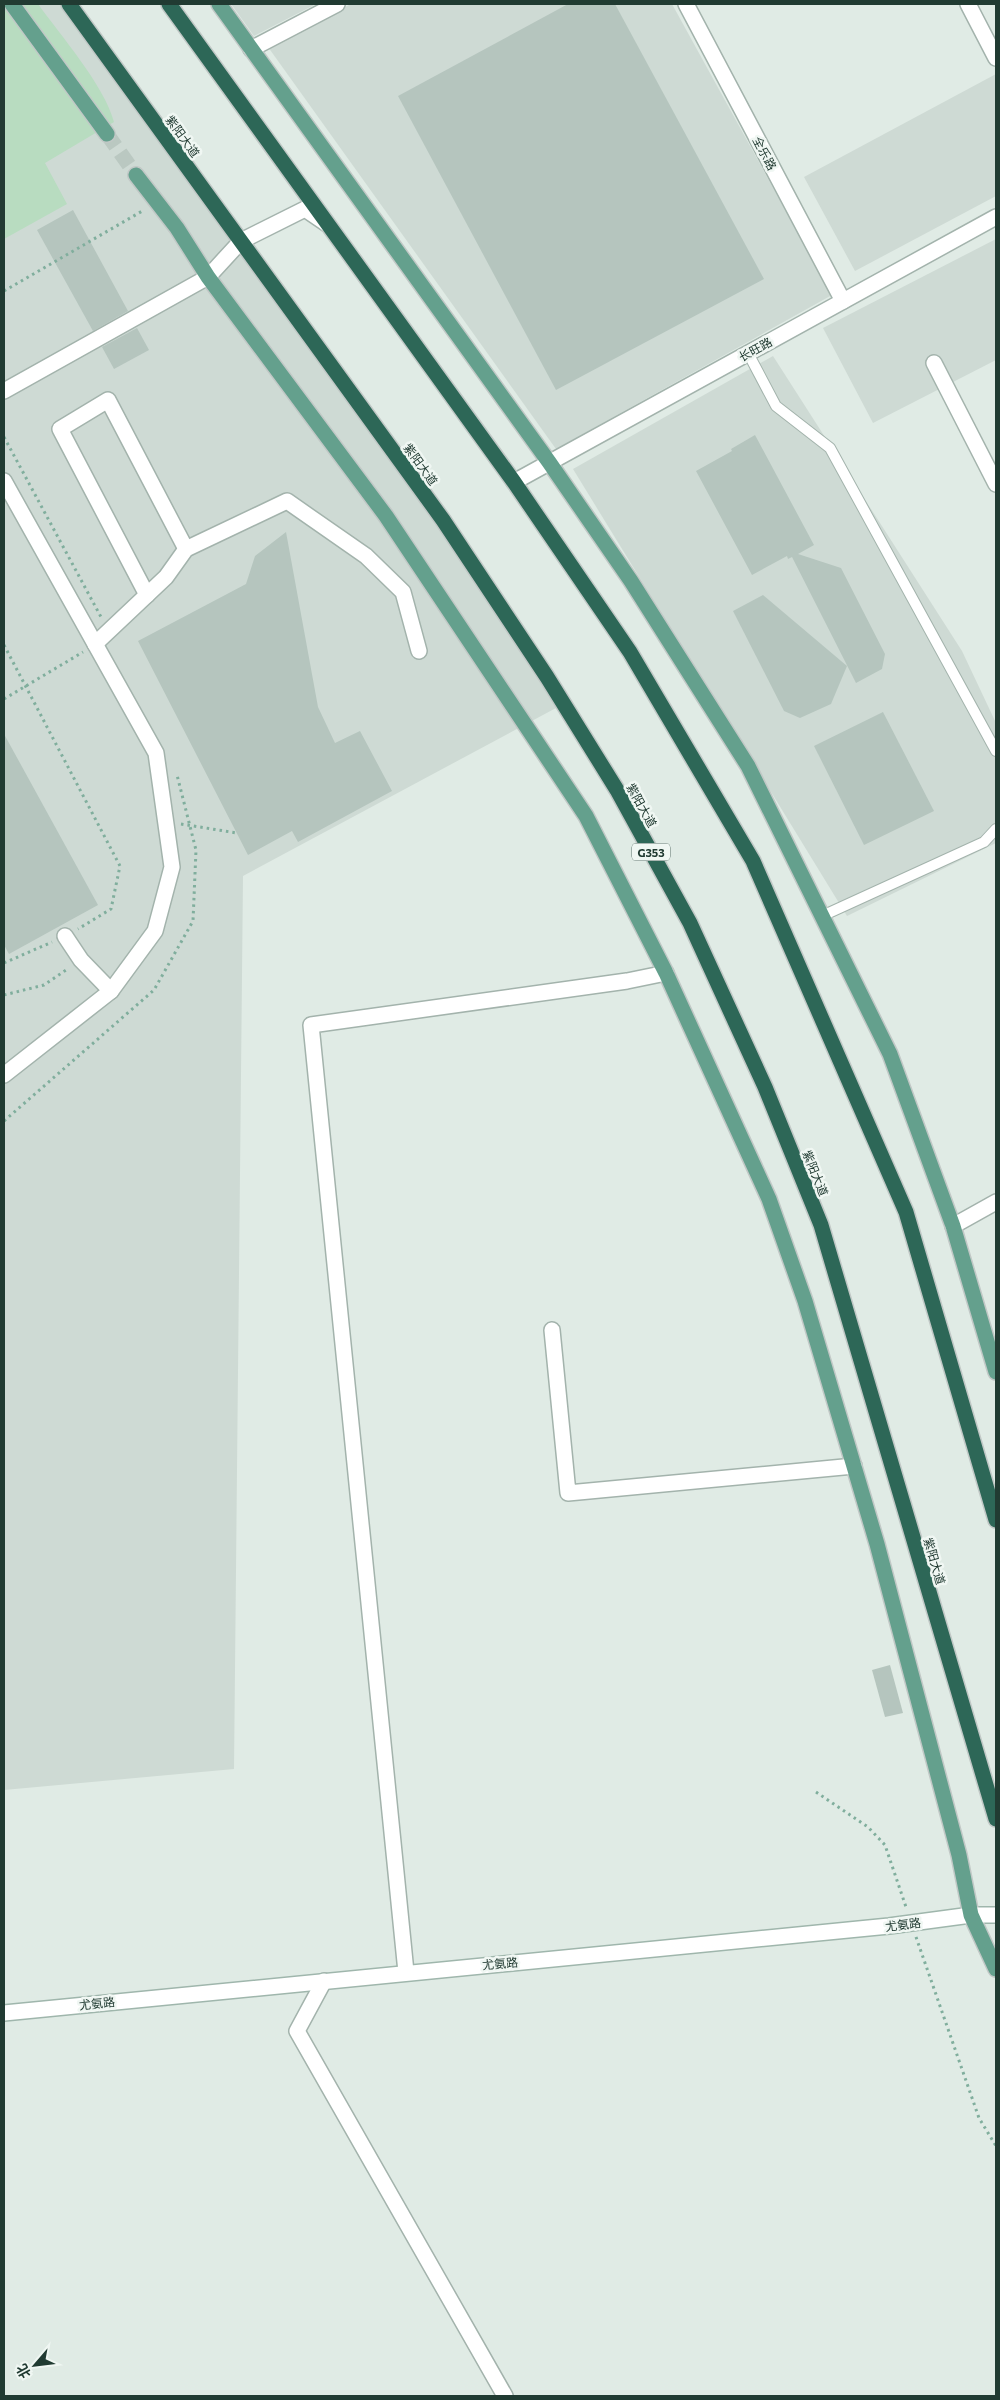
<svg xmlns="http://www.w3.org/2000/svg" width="1000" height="2400" viewBox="0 0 1000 2400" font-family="Commissioner,'Noto Sans SC',sans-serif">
	<rect width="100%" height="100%" fill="#e0ebe5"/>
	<g fill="#cedad4">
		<polygon points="4,4 60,4 423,494 556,708 243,876 234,1769 4,1790"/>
		<polygon points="231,4 316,4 254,36"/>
		<polygon points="351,4 672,4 832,295 556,449 268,47"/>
		<polygon points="996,74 996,196 855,271 804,177"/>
		<polygon points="996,239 996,360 873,423 823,328"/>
		<polygon points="773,356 962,651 996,723 996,843 847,916 573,469"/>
	</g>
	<path fill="#b8dcc0" d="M4,4H38C61,36 104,85 114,122L45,163L67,204L4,239Z"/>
	<g fill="#b5c5be">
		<polygon points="568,4 615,4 764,279 556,390 398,96"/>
		<polygon points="73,210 128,311 93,331 37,230"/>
		<polygon points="137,328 149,350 114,369 102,347"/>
		<polygon points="755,435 814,545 798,554 841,568 885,654 882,669 856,683 792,557 788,559 787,556 752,575 696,471 732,451 731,449"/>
		<polygon points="286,532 318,707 335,743 360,731 392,791 298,842 292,831 248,855 138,641 246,584 255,556"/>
		<polygon points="763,595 847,666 831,704 800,718 784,711 733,611"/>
		<polygon points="883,712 934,811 864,845 814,746"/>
		<polygon points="4,734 98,905 9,954 4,945"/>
		<polygon points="890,1665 903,1713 885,1717 872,1670"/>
	</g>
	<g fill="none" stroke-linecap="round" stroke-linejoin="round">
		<polyline stroke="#bac8c1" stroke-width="15" stroke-dasharray="15 8" stroke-linecap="butt" points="107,134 136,175"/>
		<g stroke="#a3b3ac" stroke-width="12">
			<g id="lane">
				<polyline points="748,353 776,406 830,448 996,751"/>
				<polyline points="822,916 984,842 996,829"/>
			</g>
		</g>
		<g stroke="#a3b3ac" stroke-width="18">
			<g id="street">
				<polyline points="686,4 843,301"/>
				<polyline points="968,4 996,58"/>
				<polyline points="251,49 337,4"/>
				<polyline points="934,363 996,484"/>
				<polyline points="4,391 208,277 241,241 305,209 327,224"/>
				<polyline points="4,481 156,753 172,867 155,931 111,991 4,1075"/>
				<polyline points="514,482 996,217"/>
				<polyline points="147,595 60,429 108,400 186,549"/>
				<polyline points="95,644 166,577 186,549 287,501 366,556 403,592 419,651"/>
				<polyline points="65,936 81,960 111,991"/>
				<polyline points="953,1226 996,1202"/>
				<polyline points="552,1330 568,1493 854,1466"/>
				<polyline points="406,1972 311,1025 627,981 666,973"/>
				<polyline points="324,1981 297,2031 505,2396"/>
			</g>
		</g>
		<g stroke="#9fb6ac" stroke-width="18">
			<polyline id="secondary" points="4,2013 889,1926 971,1915 996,1915"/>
		</g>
		<g stroke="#c1c8c6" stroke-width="18">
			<g id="primary">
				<polyline points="12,4 107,134"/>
				<polyline points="219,4 549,462 631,581 748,766 890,1054 953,1226 996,1372"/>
				<polyline points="136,175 177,228 208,277 386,516 586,816 666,973 769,1199 805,1301 877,1544 959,1855 971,1915 996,1969"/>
			</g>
		</g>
		<g stroke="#c1c8c6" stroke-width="18">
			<g id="highway">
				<polyline points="69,4 443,520 547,677 617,790 690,923 765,1087 821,1225 996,1819"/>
				<polyline points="169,4 514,482 630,652 753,861 906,1212 996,1520"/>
			</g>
		</g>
		<g stroke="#80ae9d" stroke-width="3" stroke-dasharray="2.5 4" stroke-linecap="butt">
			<polyline points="4,291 144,210"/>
			<polyline points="4,437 101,617"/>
			<polyline points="4,645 120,866 111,909 78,929"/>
			<polyline points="4,699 83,652"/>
			<polyline points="181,824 237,833"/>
			<polyline points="4,963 52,942"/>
			<polyline points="4,995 44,985 69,968"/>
			<polyline points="4,1121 154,990 193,921 196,850 177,775"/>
			<polyline points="816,1792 868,1827 885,1845 906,1907"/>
			<polyline points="916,1937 979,2118 996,2146"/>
		</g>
		<use href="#lane" stroke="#fff" stroke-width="10"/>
		<use href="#street" stroke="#fff" stroke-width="15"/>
		<use href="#secondary" stroke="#fff" stroke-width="15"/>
		<use href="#primary" stroke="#64a08d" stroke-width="15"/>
		<use href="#highway" stroke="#2d6757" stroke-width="15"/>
	</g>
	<g text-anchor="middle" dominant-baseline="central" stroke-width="5" stroke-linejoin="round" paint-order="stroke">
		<rect fill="#f0f7f3" stroke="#5f736c" stroke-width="1" x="632" y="843.5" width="38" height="17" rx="4"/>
		<g font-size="11" font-weight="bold" fill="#213b32">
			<text x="651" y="852">G353</text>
		</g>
		<g font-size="12" fill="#213b32" stroke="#f0f7f3">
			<text transform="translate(183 136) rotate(54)">紫阳大道</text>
			<text transform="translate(765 153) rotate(62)">全乐路</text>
			<text transform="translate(755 349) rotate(-29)">长旺路</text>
			<text transform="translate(421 464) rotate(54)">紫阳大道</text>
			<text transform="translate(642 805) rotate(61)">紫阳大道</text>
			<text transform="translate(816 1173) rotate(68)">紫阳大道</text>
			<text transform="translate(935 1561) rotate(74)">紫阳大道</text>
			<text transform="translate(903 1924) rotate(-7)">尤氨路</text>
			<text transform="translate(500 1963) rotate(-5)">尤氨路</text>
			<text transform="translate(97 2003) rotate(-6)">尤氨路</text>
		</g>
	</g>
	<rect width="1000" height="2400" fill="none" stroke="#213b32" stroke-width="10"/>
	<g transform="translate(35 2365) rotate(242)" stroke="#f0f7f3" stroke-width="4" paint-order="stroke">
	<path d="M0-4L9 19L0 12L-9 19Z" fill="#213b32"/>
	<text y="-8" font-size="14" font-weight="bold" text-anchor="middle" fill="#213b32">北</text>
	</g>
</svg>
